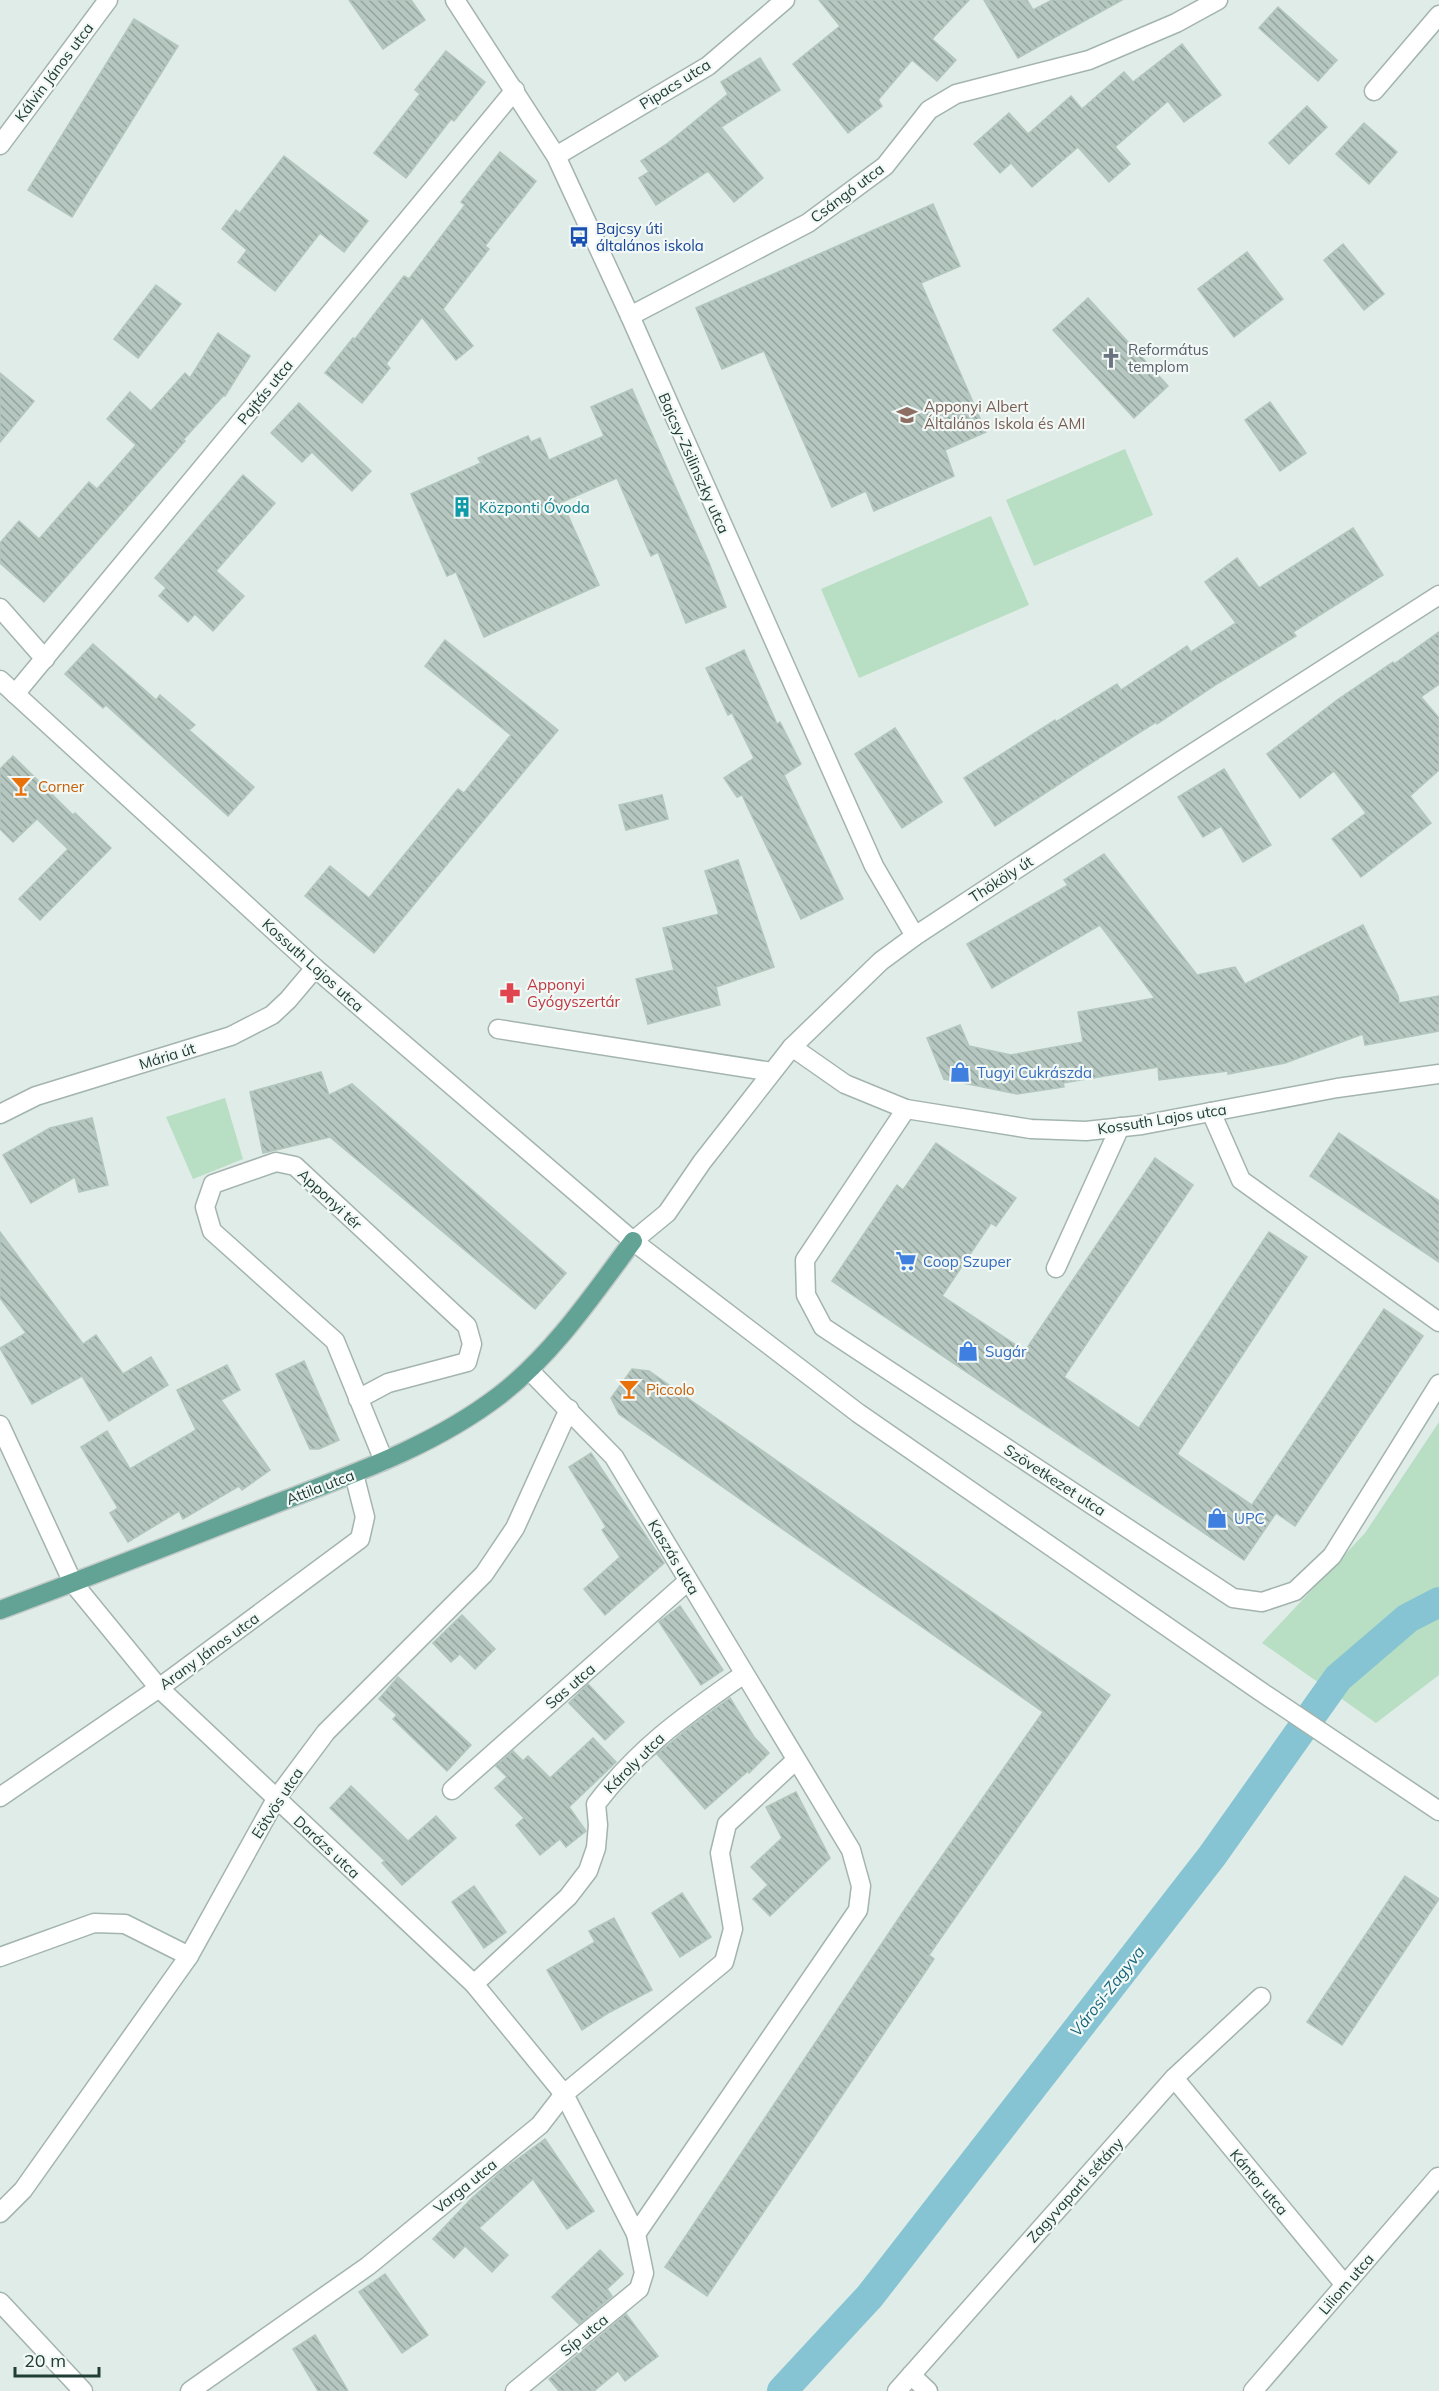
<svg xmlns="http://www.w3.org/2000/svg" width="1439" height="2391" viewBox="0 0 1439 2391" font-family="Mulish,sans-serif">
	<defs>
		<pattern id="building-back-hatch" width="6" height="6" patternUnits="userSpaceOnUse" patternTransform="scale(1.5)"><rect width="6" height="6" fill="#b5c7c0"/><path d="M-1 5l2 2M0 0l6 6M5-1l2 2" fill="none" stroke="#93a39d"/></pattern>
	</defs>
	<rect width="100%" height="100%" fill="#e0ece7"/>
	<g fill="#b8dec4">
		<polygon points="1125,449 1153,515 1034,566 1006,500"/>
		<polygon points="991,516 1029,605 859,678 821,589"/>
		<polygon points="225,1098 243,1159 193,1179 166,1117"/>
		<polygon points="1439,1422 1439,1675 1376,1723 1262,1643 1365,1533"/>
	</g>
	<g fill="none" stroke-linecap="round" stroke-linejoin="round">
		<polyline stroke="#86c4d3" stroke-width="30" points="782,2391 870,2296 1212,1856 1338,1678 1408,1618 1439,1602"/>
	</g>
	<g fill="url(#building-back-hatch)" stroke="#b2c6be" stroke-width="1.5">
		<polygon points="349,0 411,0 425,20 383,49"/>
		<polygon points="819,0 969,0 932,39 956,60 937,81 912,60 878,100 882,106 848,133 793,64 840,26"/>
		<polygon points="984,0 1027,0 1033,10 1052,0 1122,0 1018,58"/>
		<polygon points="1278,7 1337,60 1318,81 1259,28"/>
		<polygon points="134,19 178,46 72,217 28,190"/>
		<polygon points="1182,44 1221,95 1184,122 1168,101 1115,147 1130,164 1109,182 1078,147 1032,187 1011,163 1000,173 974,144 1009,113 1028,134 1071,96 1082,109 1124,72 1133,82"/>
		<polygon points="446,51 485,82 454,121 451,119 406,178 374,153 420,94 415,90"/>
		<polygon points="760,58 780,90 721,127 763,178 734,202 708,171 656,205 639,178 649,172 641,161 668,143 728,94 721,82"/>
		<polygon points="1307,106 1327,127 1289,164 1269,143"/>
		<polygon points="1364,123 1397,152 1369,184 1336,154"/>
		<polygon points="500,152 536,181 485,246 489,249 443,309 473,346 456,360 422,317 386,364 390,368 362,403 325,373 353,338 355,339 404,276 409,279 465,205 461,202"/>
		<polygon points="284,156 368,221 344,252 320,233 275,291 238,262 247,250 222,229 236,210 240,213"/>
		<polygon points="933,204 960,266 921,283 986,432 945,450 954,476 874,511 866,491 832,507 764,351 722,369 696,308"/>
		<polygon points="1343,244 1384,294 1364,310 1324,260"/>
		<polygon points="1247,252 1283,299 1234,337 1198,289"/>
		<polygon points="156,285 181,304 138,358 114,339"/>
		<polygon points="1088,298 1168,386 1134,418 1053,330"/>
		<polygon points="218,333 250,356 225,396 224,395 183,440 185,441 44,602 0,563 0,543 19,521 39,539 89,482 97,489 136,445 107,419 130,392 151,411 185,373 190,378"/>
		<polygon points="0,373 34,401 0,442"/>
		<polygon points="632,389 709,563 726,607 686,623 658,552 651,556 617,478 562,502 599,585 484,637 456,572 447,576 411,494 481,463 478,458 528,436 531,442 540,438 549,460 604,436 591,407"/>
		<polygon points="1270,402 1306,453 1280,471 1245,420"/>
		<polygon points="299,403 371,471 352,491 312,452 302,462 271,433"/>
		<polygon points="243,475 275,503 216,571 244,596 213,631 195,614 188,622 159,596 166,588 155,578"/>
		<polygon points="1353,528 1383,575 1293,632 1296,636 1220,682 1157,724 1156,722 1085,767 995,826 964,778 1055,720 1056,722 1117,684 1121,690 1187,646 1191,652 1236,623 1205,582 1237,558 1259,588"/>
		<polygon points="1439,632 1439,684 1421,697 1439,718 1439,770 1410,796 1431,823 1361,877 1332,839 1366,813 1334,771 1300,798 1267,754 1337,700 1393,662 1394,664"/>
		<polygon points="445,640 558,730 374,953 305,896 330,866 369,898 458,789 464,793 511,735 425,666"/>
		<polygon points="93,644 156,700 160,695 195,725 189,730 254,787 228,816 106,705 103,708 65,674"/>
		<polygon points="744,650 777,724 780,722 801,764 784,775 843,899 801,919 742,795 737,797 724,778 754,758 732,713 728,715 706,668"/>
		<polygon points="895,728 942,802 902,828 855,754"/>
		<polygon points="13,756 73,815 75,813 111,848 40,920 19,899 68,849 37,819 13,842 0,829 0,769"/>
		<polygon points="1224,769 1271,845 1243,862 1221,826 1203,837 1178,797"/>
		<polygon points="662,795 668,819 626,830 619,805"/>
		<polygon points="1104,854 1197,975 1235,967 1245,984 1363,925 1398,996 1399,1003 1439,996 1439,1031 1365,1045 1363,1034 1285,1063 1228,1074 1228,1071 1159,1080 1158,1067 1063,1083 1064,1087 1017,1094 944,1079 927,1038 960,1025 969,1046 1011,1055 1083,1042 1078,1012 1155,998 1100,925 992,988 967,944 1068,885 1064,880"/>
		<polygon points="738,860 774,967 716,987 720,1005 648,1024 636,979 674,970 663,928 719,914 705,871"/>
		<polygon points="321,1072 329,1095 352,1084 566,1273 535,1309 330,1137 263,1153 250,1092"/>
		<polygon points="92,1118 108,1185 79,1192 75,1177 31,1203 3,1155 50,1128"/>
		<polygon points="1339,1133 1439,1201 1439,1262 1310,1176"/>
		<polygon points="936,1143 1016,1198 996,1226 991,1223 942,1296 1025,1351 1155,1158 1193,1185 1064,1377 1139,1428 1269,1232 1307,1257 1177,1454 1252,1505 1384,1309 1423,1336 1295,1526 1276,1513 1244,1560 832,1281 897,1185 903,1190"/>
		<polygon points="0,1232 83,1344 96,1335 123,1374 151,1357 168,1385 109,1421 82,1376 32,1404 0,1348 26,1333 0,1298"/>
		<polygon points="304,1361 339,1440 319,1449 310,1449 276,1374"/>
		<polygon points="227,1365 240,1390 221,1400 270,1470 242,1490 239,1486 183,1519 179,1511 128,1542 110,1513 118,1508 81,1447 107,1431 130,1469 196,1430 177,1390"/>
		<polygon points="632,1369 649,1371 1110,1695 929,1955 934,1959 707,2296 665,2267 905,1909 1043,1712 619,1414 611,1398"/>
		<polygon points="591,1453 664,1563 605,1615 584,1589 620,1557 602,1530 606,1527 569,1467"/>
		<polygon points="680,1606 723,1670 701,1685 659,1622"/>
		<polygon points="462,1615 495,1649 475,1669 460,1654 451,1662 433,1643"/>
		<polygon points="398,1677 471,1745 447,1771 393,1719 397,1715 379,1699"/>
		<polygon points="588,1684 624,1722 605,1740 569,1703"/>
		<polygon points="730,1698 754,1737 769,1753 749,1773 748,1771 705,1809 657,1754 690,1727"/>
		<polygon points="593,1738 616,1762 569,1807 586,1831 566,1847 560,1839 540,1855 516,1825 524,1818 495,1788 507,1777 496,1766 513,1751 523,1761 528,1756 550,1778"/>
		<polygon points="351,1786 408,1841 436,1816 456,1838 402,1885 382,1863 385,1861 330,1808"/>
		<polygon points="796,1792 830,1858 770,1916 753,1899 768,1885 751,1867 782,1838 766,1807"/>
		<polygon points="1405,1876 1439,1899 1342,2045 1307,2022"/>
		<polygon points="474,1886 506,1932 484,1948 452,1902"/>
		<polygon points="682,1893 711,1937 680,1957 652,1913"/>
		<polygon points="614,1918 652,1990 608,2013 582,2030 547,1970 595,1942 589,1931"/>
		<polygon points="545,2139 594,2211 567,2229 533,2179 479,2228 508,2255 492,2272 465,2246 454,2258 433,2239 470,2200 504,2169"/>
		<polygon points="600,2250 623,2274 607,2289 612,2296 579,2324 552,2297"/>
		<polygon points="385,2274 428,2335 402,2353 359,2292"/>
		<polygon points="626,2314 658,2356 625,2381 618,2371 594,2391 559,2391 549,2379"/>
		<polygon points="315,2335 348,2391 318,2391 293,2349"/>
	</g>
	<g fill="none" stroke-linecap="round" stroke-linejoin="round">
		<g stroke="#a3b4ae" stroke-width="21">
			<g id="minor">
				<polyline points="455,0 556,156 630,316 874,866 915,936"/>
				<polyline points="1374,91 1439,15"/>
				<polyline points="0,145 108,0"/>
				<polyline points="556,156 708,66 785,0"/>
				<polyline points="630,316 808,223 885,166 929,110 956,94 1089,60 1176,23 1218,0"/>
				<polyline points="0,608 45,659"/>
				<polyline points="0,680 315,968 633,1241 858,1413 1260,1691 1439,1811"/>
				<polyline points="15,694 515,90"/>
				<polyline points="498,1029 772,1072"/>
				<polyline points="792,1047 845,1084 906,1109 1031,1129 1086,1131 1142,1125 1337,1088 1439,1074"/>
				<polyline points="906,1109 805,1260 806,1295 823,1327 1233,1598 1262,1602 1295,1591 1332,1556 1439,1384"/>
				<polyline points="1211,1112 1241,1180 1439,1322"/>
				<polyline points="0,1114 36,1096 231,1036 272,1015 288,1000 315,968"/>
				<polyline points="633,1241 667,1213 702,1162 792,1047 881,961 915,936 1179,762 1439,595"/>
				<polyline points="1056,1268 1120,1127"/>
				<polyline points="529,1370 614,1457 851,1850 861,1886 858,1910 636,2234"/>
				<polyline points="358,1399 388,1383 467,1362 472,1344 467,1326 295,1166 276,1162 213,1184 205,1207 212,1231 335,1341 384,1461"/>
				<polyline points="0,1425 73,1583 159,1688 474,1984 564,2094 636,2234 644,2273 639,2289 515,2391"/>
				<polyline points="452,1790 688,1581"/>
				<polyline points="0,1797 159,1688 360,1539 365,1517 354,1474"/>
				<polyline points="0,1957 94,1923 125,1924 189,1956"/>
				<path d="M474,1984L568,1897L588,1871L596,1848L598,1825L596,1804C640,1746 686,1715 744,1674"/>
				<polyline points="1174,2078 1345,2285"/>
				<polyline points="0,2213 23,2190 189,1956 276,1799 326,1732 484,1574 515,1528 569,1409"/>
				<polyline points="0,2302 83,2391"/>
				<polyline points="911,2375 928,2391"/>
				<polyline points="190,2391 368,2266 540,2125 564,2094 724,1962 733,1929 720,1853 727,1824 796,1760"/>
				<polyline points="897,2391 1174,2078 1261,1997"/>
				<polyline points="1253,2391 1438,2177"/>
			</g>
		</g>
		<g stroke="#c1c9c7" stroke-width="21">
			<path id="major" d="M0,1610C89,1577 178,1542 267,1507C347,1476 431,1448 500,1395C553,1354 593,1295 633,1241"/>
		</g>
		<use href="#minor" stroke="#fff" stroke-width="18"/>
		<use href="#major" stroke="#63a395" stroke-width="18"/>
	</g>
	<defs>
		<g id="bus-bare" transform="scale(1.62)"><path d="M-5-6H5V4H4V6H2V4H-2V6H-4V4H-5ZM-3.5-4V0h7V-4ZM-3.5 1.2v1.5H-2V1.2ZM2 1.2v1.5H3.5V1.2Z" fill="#1a4fb4" stroke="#f1f8f5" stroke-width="2.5" paint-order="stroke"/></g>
		<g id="church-bare" transform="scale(1.62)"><path d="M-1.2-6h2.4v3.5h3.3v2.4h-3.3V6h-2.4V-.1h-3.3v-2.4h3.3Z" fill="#6b7280" stroke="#f1f8f5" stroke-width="2.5" paint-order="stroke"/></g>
		<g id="school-bare" transform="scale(1.62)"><path d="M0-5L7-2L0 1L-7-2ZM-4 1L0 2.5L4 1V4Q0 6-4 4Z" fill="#8d6e63" stroke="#f1f8f5" stroke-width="2.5" paint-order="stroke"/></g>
		<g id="building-bare" transform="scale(1.62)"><path d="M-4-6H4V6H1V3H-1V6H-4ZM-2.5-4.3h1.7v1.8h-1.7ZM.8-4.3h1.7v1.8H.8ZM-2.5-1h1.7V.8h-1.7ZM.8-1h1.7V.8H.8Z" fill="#0f9aa8" stroke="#f1f8f5" stroke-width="2.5" paint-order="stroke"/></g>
		<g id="bar-bare" transform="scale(1.62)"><path d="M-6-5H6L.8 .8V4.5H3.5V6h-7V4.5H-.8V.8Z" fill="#e8710a" stroke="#f1f8f5" stroke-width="2.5" paint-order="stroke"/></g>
		<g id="pharmacy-bare" transform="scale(1.62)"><path d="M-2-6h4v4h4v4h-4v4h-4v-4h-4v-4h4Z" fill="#e0444e" stroke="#f1f8f5" stroke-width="2.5" paint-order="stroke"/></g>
		<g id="shop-bare" transform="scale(1.62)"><path d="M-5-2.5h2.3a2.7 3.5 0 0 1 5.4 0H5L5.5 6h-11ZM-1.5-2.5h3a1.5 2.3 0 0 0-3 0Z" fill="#3f7fe0" stroke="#f1f8f5" stroke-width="2.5" paint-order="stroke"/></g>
		<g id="supermarket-bare" transform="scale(1.62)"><path d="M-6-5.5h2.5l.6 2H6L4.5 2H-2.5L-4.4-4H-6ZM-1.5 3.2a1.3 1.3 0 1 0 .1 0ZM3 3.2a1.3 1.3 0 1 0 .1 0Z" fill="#3f7fe0" stroke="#f1f8f5" stroke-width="2.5" paint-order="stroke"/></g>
	</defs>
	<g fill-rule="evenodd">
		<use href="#bus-bare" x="579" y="237"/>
		<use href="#church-bare" x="1111" y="358"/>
		<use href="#school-bare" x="907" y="415"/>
		<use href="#building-bare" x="462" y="507"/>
		<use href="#bar-bare" x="21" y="786"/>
		<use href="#pharmacy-bare" x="510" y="993"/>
		<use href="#shop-bare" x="960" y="1072"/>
		<use href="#supermarket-bare" x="906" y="1261"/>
		<use href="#shop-bare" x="968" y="1351"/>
		<use href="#bar-bare" x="629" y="1389"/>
		<use href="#shop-bare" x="1217" y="1518"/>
	</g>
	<g text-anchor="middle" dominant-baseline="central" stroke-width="4.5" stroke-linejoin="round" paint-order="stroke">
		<g font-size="15" fill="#203d36" stroke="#f1f8f5">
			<text transform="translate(54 72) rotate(-53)">Kálvin János utca</text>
			<text transform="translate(675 84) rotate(-32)">Pipacs utca</text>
			<text transform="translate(847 193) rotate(-37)">Csángó utca</text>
			<text transform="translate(265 392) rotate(-51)">Pajtás utca</text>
			<text transform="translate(694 463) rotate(66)">Bajcsy-Zsilinszky utca</text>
			<text transform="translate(1001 879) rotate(-33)">Thököly út</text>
			<text transform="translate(313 965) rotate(42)">Kossuth Lajos utca</text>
			<text transform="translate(167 1056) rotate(-17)">Mária út</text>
			<text transform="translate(1162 1119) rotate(-9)">Kossuth Lajos utca</text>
			<text transform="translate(330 1199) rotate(43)">Apponyi tér</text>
			<text transform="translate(1055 1480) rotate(33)">Szövetkezet utca</text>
			<text transform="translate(320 1487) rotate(-21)">Attila utca</text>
			<text transform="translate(674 1557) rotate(59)">Kaszás utca</text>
			<text transform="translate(209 1651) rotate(-36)">Arany János utca</text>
			<text transform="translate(570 1686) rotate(-41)">Sas utca</text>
			<text transform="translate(634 1763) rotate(-45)">Károly utca</text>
			<text transform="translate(277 1803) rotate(-57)">Eötvös utca</text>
			<text transform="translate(327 1847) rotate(43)">Darázs utca</text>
			<text transform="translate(1259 2182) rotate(50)">Kántor utca</text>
			<text transform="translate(465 2186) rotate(-39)">Varga utca</text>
			<text transform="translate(1075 2190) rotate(-48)">Zagyvaparti sétány</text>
			<text transform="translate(1346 2284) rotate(-49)">Liliom utca</text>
			<text transform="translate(584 2335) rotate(-39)">Síp utca</text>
		</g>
		<g font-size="15" fill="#164399" stroke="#f1f8f5" text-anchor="start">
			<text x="596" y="228">Bajcsy úti<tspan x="596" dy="17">általános iskola</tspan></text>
		</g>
		<g font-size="15" fill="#5b616d" stroke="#f1f8f5" text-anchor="start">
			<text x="1128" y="349">Református<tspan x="1128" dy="17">templom</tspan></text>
		</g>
		<g font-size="15" fill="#785e54" stroke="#f1f8f5" text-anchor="start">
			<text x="924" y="406">Apponyi Albert<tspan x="924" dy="17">Általános Iskola és AMI</tspan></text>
		</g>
		<g font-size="15" fill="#0d838f" stroke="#f1f8f5" text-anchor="start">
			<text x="479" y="507">Központi Óvoda</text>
		</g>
		<g font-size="15" fill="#c56008" stroke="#f1f8f5" text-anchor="start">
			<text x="38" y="786">Corner</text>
			<text x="646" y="1389">Piccolo</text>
		</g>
		<g font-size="15" fill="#be3a42" stroke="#f1f8f5" text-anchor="start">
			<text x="527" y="984">Apponyi<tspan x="527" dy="17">Gyógyszertár</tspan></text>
		</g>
		<g font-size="15" fill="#366cbe" stroke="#f1f8f5" text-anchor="start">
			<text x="977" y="1072">Tugyi Cukrászda</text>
			<text x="923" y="1261">Coop Szuper</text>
			<text x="985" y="1351">Sugár</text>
			<text x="1234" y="1518">UPC</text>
		</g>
		<g font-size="16" font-style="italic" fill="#18677b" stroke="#f1f8f5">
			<text transform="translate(1107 1991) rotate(-52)">Városi-Zagyva</text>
		</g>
	</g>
	<path d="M15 2367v9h84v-9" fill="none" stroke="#203d36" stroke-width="3"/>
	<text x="24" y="2367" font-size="18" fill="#203d36" stroke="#f1f8f5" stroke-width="4.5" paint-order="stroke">20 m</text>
</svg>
